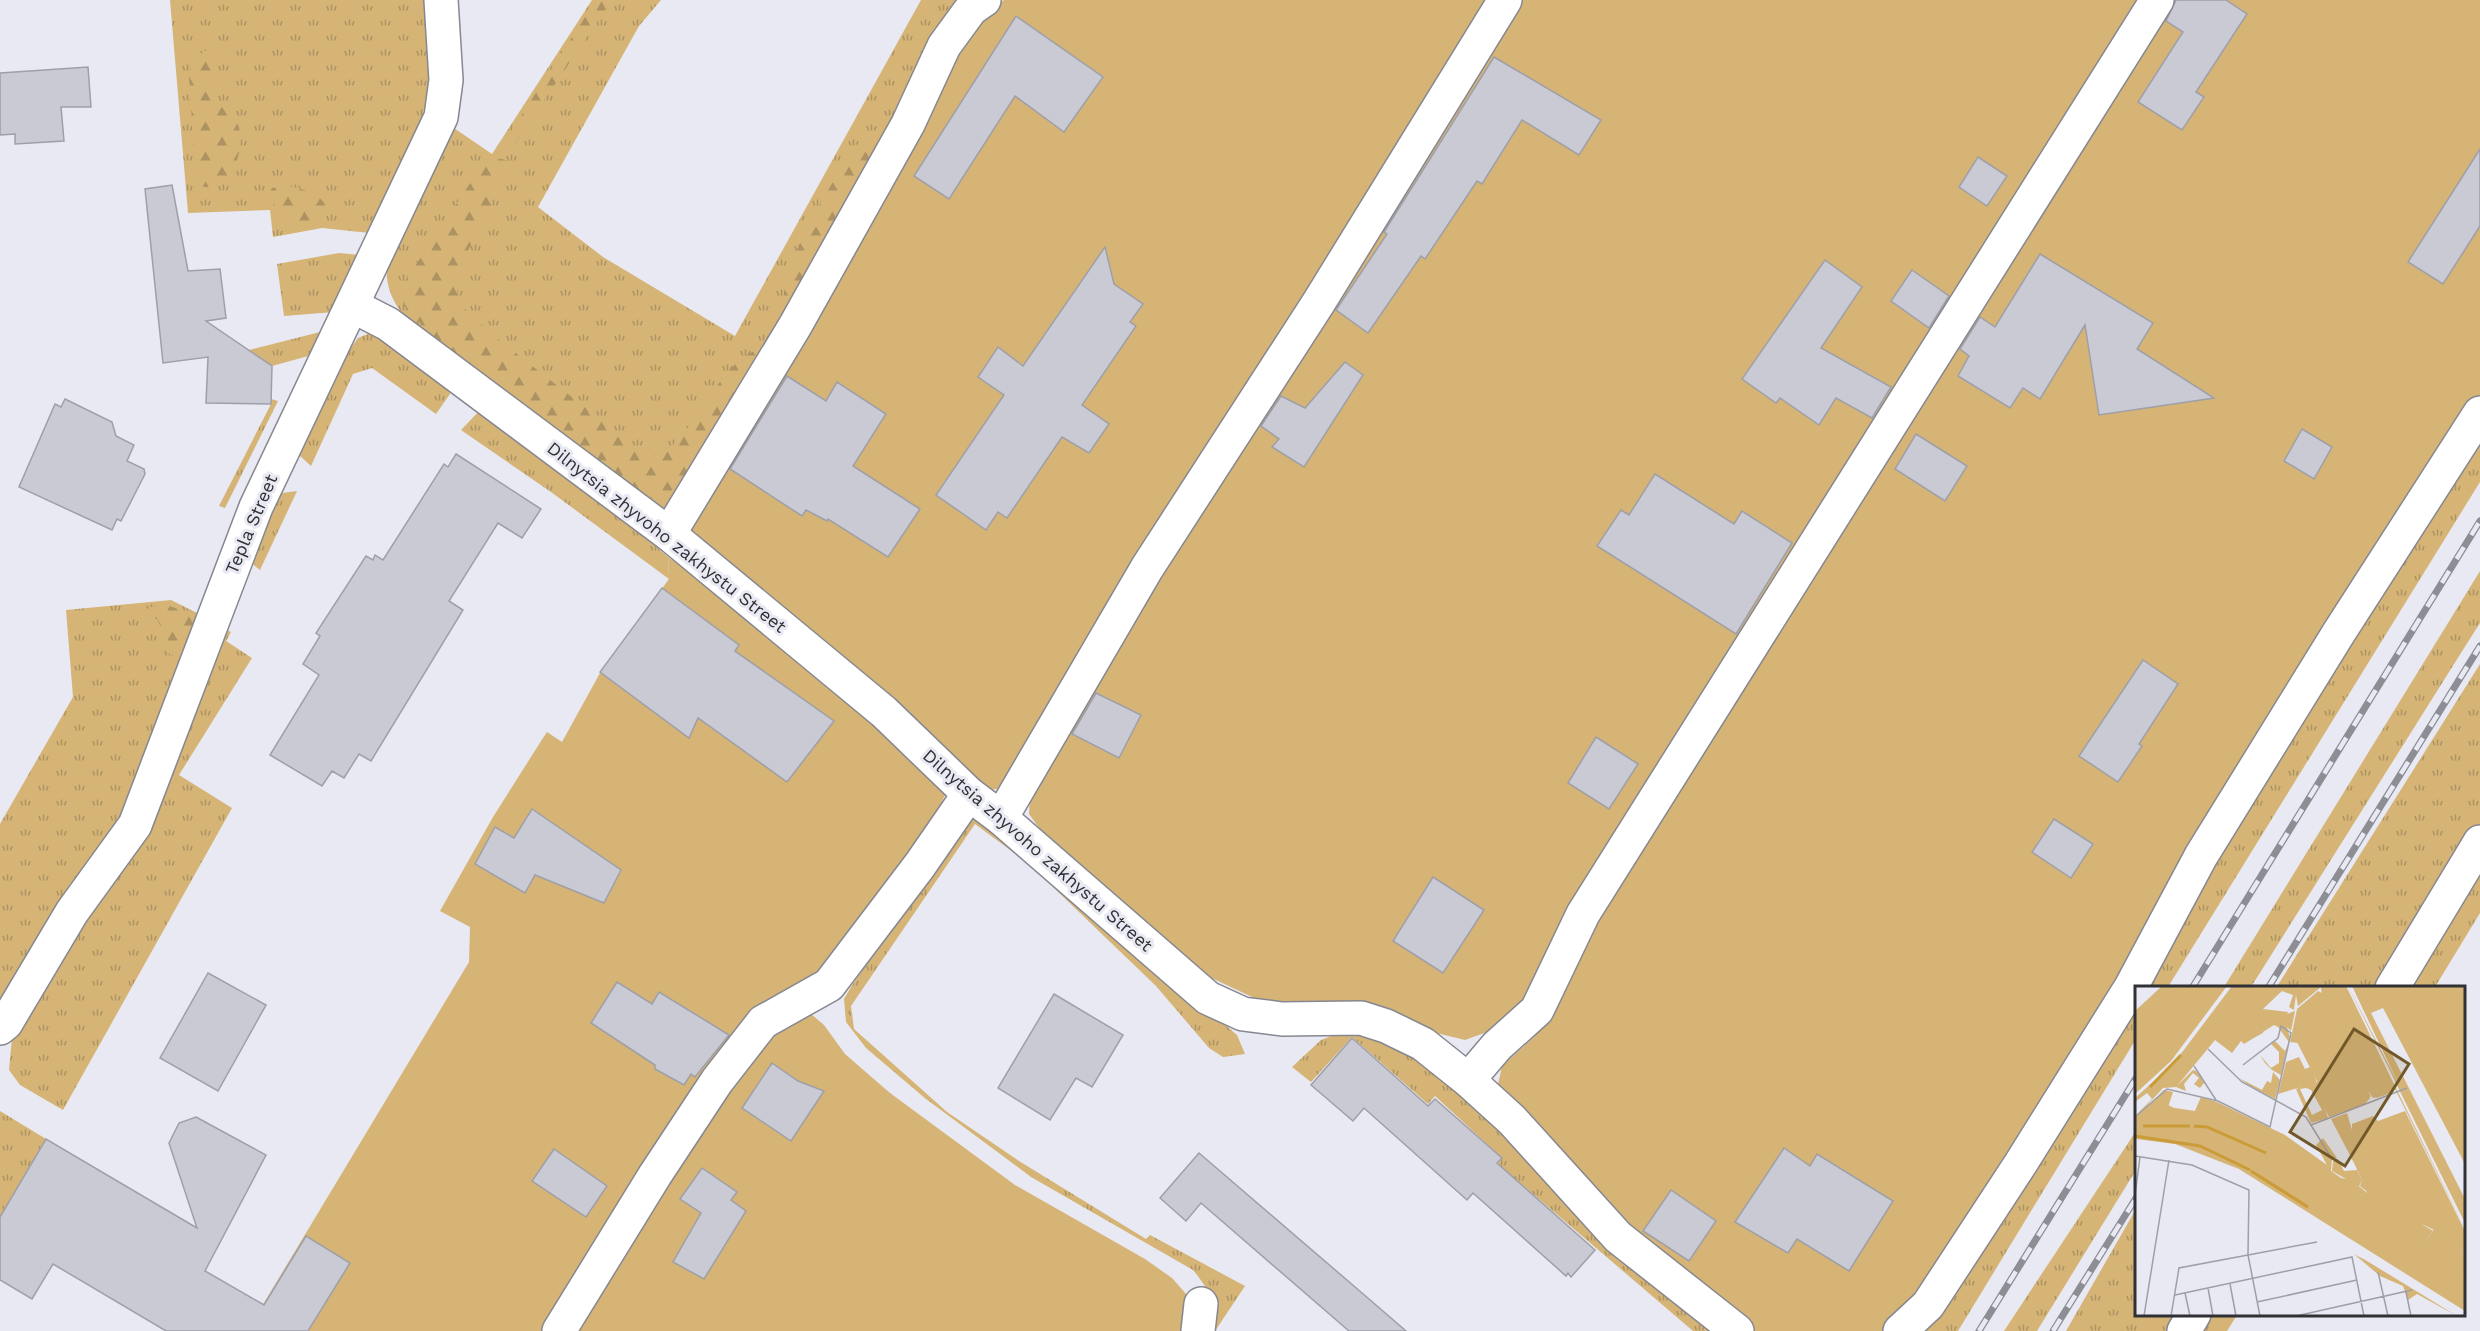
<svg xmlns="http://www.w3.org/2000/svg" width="2480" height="1331" viewBox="0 0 2480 1331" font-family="'Work Sans',sans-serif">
	<defs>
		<pattern id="grass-tufts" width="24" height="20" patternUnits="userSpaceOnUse" patternTransform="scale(1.5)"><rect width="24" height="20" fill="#d5b476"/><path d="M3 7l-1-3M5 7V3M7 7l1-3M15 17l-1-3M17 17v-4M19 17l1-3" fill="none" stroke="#ad9362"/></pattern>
		<pattern id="forest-firs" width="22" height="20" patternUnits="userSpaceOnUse" patternTransform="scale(1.5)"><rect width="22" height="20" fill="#d5b476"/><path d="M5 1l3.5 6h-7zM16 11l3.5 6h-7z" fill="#ad9362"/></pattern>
	</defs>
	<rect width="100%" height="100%" fill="#e8e9f3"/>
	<g fill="url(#grass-tufts)">
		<polygon points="170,0 427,0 430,91 418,129 370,233 322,228 273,237 270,210 188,213"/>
		<path d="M592,0H661L639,26L538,207L603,257L735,336L921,0H969L874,173L674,499L660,511L423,335C406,318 390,304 387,278C383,251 435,154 448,124L492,154Z"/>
		<polygon points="339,253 360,255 334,312 284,316 277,264"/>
		<polygon points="324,331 312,355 272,366 249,350"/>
		<polygon points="375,331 448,383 450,394 436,414 372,368 353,374 311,466 299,455 345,356 358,338"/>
		<polygon points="271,399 278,401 225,508 219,506 271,404"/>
		<polygon points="482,408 585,486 668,557 669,579 551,492 461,430"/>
		<polygon points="2480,427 2480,482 2168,987 2138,988"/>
		<polygon points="297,491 260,570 250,562 282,493"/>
		<polygon points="2480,571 2480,623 2466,645 2251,987 2224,987"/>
		<polygon points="171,600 203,616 126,816 0,1014 0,824 73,697 66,610"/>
		<polygon points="221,627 231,632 226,641 252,658 179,775 232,808 63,1110 20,1085 9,1070 13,1027"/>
		<polygon points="2480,664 2480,913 2435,987 2276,988"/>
		<path d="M980,813L1237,1035L1245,1054L1223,1057L1209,1048L1156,986L1028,863L975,824L851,1006L854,1029L947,1112L1019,1161L1146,1239L1150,1235L1245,1286L1215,1331H1206C1212,1299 1214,1296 1193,1270L1031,1177L926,1099L866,1048L846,1022L844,999L851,987L965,817Z"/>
		<polygon points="2136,990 2136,1039 1958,1331 1915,1331"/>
		<polygon points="1349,1029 1386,1035 1445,1074 1720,1331 1693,1331 1498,1164 1502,1158 1435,1096 1428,1104 1352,1037 1311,1082 1292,1067 1321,1040"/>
		<polygon points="0,1111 46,1139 0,1217"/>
		<polygon points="2136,1131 2136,1170 2037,1331 2004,1331"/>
		<polygon points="2136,1209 2136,1314 2237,1315 2227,1331 2066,1331"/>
	</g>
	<g fill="url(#forest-firs)">
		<polygon points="596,0 612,0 511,149 507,152 503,151 506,139"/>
		<path d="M204,51H213L217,54L209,96C217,108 230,107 238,125C247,146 231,196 202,186L194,154L189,76L192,62Z"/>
		<path d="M868,139L874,145L873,154L800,289L784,301C780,265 836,176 856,145Z"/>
		<path d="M502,159L509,161V166L463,261L457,279L458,297L465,309L494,336L629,442C636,447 645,455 654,455C688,454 721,351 762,350L689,475L676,488L656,500C628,493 421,332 405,307C400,298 402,290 405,281L471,182L476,163L481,160Z"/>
		<path d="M283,186C298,187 320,192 326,207L323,216L303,224H293L267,197L272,188Z"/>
		<polygon points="166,605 188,612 194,621 185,648 173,655 168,653 167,640 157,619 139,613 151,607"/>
	</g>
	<g fill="#d5b476">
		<polygon points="1004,0 1494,0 1017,774 997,789 982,790 949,762 934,736 690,536 690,528 957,54 986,12"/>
		<polygon points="1514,0 2147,0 1529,997 1498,1028 1465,1040 1420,1029 1267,1004 1201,973 1045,836 1029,814 1030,791 1055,732"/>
		<polygon points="2168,0 2480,0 2480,396 2236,781 1967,1236 1887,1331 1754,1331 1622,1224 1497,1089 1502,1066 1534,1037 1568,965"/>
		<polygon points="668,557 731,602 942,780 945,795 928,831 820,976 799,993 550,1331 247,1331 469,962 470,927 440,911 493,817 543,738 547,732 562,742 600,673 669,579"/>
		<polygon points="811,1014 824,1025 845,1054 890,1093 1015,1185 1145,1259 1172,1278 1187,1295 1194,1318 1187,1331 567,1331 727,1081 793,1016"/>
	</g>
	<g fill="#c9cad4" stroke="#9e9fa8" stroke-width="1.5">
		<polygon points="2176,0 2226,0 2247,14 2196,92 2204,97 2182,130 2138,102 2183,32 2166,21"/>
		<polygon points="1016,16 1103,77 1064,132 1015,96 949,199 914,176"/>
		<polygon points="1494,57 1601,120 1579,155 1522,120 1482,184 1477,181 1425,259 1421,256 1368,333 1336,310 1387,234 1384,232"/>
		<polygon points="88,67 91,107 61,107 64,141 15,144 15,134 0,135 0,73"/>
		<polygon points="2480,149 2480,226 2443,284 2408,262"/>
		<polygon points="1978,157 2007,176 1987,206 1959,187"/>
		<polygon points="172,185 188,271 220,269 226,318 206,321 272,366 271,404 206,403 208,357 163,363 145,189"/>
		<polygon points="1105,247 1114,284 1143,304 1130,322 1136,326 1082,405 1109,424 1089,453 1062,437 1007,518 998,512 986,530 936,495 1004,395 978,377 998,347 1023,366"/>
		<polygon points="2040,254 2153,323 2137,349 2214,398 2099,415 2085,325 2040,399 2023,388 2010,408 1958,376 1969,356 1960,349 1980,317 1995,327"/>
		<polygon points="1825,260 1862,287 1821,348 1891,387 1872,418 1836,398 1819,425 1780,398 1776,403 1742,379"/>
		<polygon points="1912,270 1949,296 1929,328 1891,301"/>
		<polygon points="1345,362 1363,375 1304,467 1272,447 1279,439 1261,426 1281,396 1305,408"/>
		<polygon points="787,376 826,401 837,382 886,414 853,466 920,509 888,557 828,519 827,521 806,510 802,516 730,469"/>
		<polygon points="65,399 112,422 116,436 134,445 127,461 144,469 145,474 121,521 117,519 112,530 19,487 55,404 61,407"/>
		<polygon points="2302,429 2332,447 2314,479 2284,461"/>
		<polygon points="1916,434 1967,466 1945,501 1895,469"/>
		<polygon points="456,454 541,509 522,538 498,523 449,601 463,610 371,761 359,754 344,778 332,771 322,786 270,755 319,675 303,664 320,636 316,633 366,556 373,560 375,555 383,560 444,464 448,467"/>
		<polygon points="1655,474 1734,524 1742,511 1792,543 1736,634 1597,546 1621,510 1629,515"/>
		<polygon points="662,588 739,645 735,651 834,721 787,782 698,718 689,738 600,672"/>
		<polygon points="2143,660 2178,684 2139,744 2142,746 2118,782 2079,756"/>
		<polygon points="1096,693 1141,715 1119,758 1072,734"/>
		<polygon points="1596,737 1638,764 1609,809 1568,783"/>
		<polygon points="532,809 621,870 604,903 535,875 525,893 475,864 495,827 514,838"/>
		<polygon points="2054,819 2093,844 2071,878 2032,852"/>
		<polygon points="1433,877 1484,910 1443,973 1393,941"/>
		<polygon points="208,973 266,1005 218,1091 160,1058"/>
		<polygon points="617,982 652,1004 659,992 729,1035 695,1077 691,1074 684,1085 655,1069 655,1065 591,1023"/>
		<polygon points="1054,994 1123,1035 1092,1087 1076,1078 1050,1120 998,1088"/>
		<polygon points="1352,1038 1428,1106 1435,1099 1502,1158 1497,1163 1595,1250 1571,1277 1568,1273 1566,1276 1473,1193 1467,1200 1364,1108 1353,1121 1311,1085"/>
		<polygon points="772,1063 798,1081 824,1091 791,1141 742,1108"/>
		<polygon points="196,1117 266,1155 205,1271 264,1305 306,1236 350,1263 308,1331 166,1331 53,1264 32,1299 0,1280 0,1217 46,1139 197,1228 169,1143 179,1123"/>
		<polygon points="1784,1148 1810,1166 1817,1154 1893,1201 1849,1271 1797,1239 1788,1253 1735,1222"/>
		<polygon points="554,1149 607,1186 586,1217 532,1181"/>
		<polygon points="1199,1153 1369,1299 1406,1331 1349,1331 1201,1203 1186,1221 1160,1198"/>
		<polygon points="702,1168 737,1192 731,1200 746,1211 704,1279 673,1262 701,1213 680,1199"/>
		<polygon points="1671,1190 1716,1221 1689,1261 1643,1231"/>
	</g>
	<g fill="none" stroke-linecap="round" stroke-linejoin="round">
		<g stroke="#868790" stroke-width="36">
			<g id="minor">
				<polyline points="353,306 388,324 669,534 884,712 969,794 1001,818 1208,998 1243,1014 1282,1019 1361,1018 1386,1026 1423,1044 1468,1080 1512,1120 1618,1237 1737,1331"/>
				<polyline points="669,534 795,326 908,124 944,46 971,9 984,0"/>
				<polyline points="1001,818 1147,568 1319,302 1505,0"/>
				<polyline points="2392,988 2480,842"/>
				<polyline points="0,1028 6,1023 72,912 135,825 256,507 441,117 446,80 441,0"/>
				<polyline points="1468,1080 1497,1046 1537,1010 1583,914 2157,0"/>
				<polyline points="559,1331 655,1175 717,1081 763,1022 829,985 920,865 969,794"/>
				<polyline points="1198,1331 1201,1304"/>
				<polyline points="1900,1331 1928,1305 2021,1163 2131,987 2201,856 2338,634 2480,413"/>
				<polyline points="2184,1331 2194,1314"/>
			</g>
		</g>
		<use href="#minor" stroke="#fff" stroke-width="33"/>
		<g stroke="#8d8d94" stroke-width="7">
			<g id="rail">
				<polyline points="2192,988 2480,521"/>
				<polyline points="2268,988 2480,646"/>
				<polyline points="1979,1331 2136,1078"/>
				<polyline points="2053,1331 2136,1198"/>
			</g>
		</g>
		<use href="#rail" stroke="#e8e9f3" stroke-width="4.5" stroke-dasharray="14" stroke-linecap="butt"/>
	</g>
	<g text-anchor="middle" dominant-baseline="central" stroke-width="6" stroke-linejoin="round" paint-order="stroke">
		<g font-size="18" fill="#313135" stroke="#e8e9f3">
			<text transform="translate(251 524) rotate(-67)">Tepla Street</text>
			<text transform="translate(667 537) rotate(38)">Dilnytsia zhyvoho zakhystu Street</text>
			<text transform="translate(1038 850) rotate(41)">Dilnytsia zhyvoho zakhystu Street</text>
		</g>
	</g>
	<g transform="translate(2135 986)">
		<rect width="330" height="330" fill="#e8e9f3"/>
		<path d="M27,0H92L36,75L0,108V25ZM97,0H200L187,8L186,1L163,20L161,9L159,24L154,21L158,9L147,5L128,23L153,26L155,23L152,28L160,25L156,45L152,41L155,52L146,89L137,84L130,77L125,69L136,82L144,77V66L136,58L140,55L150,65L154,56L143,41L139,39L109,58L106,55L97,67L80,54L42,100L58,84L61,85L72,99L69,97L65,102L59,98L64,92L58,87L49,98L51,105L41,101L28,102L3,129L0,130L17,113L12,107L0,116V112L39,77ZM205,0H211L330,243L259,101L258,106L241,112ZM213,0L264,99L217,0H330V178L248,22L236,27L330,213V237ZM164,23L236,110L229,119L177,82L193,132L176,137L161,103L166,101L143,108L151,76L164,71L170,83L175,81L163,57L155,56ZM171,102L176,104L187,124L177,129L165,103ZM138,86L145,94L140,113L115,100L104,92L127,104L132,95L136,97ZM29,104L38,106L33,121L60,125L66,111L82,116L150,149L192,179L181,159L188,152L202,172H197L196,185L201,191L211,193L197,185L198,175L203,173L209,185L222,184L227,195L224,200L232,207L231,204L298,245L288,259L299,243L330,269V325L104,183L40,158L1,153L0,157V132ZM219,268L232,275L322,330L282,308L273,314L268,300L245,290Z" fill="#d5b476" fill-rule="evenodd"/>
		<path d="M68,0L19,51L3,57L0,48L32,12L46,3ZM71,0H88L41,61L0,100V59L21,54ZM112,0H122L88,49L69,57ZM126,0H153L137,9L127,22L130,30L123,29L121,37L128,40V47L109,57L111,47L97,64L91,51L108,37L103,31ZM74,58L53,86L37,101L62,60ZM28,109L29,117L43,124L60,126L66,112L134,141L135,163L130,172L120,177L113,169L122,174L121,168L88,153L69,137L9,129L16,120L22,122L26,116L20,115ZM137,144L209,194L206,206L253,242L281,258L284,269L143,178L135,179L132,173L137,164ZM212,196L265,230L286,237L295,248L288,254L281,251L217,208ZM301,247L330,270V294L289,267L290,262L320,282L291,257Z" fill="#d5b476"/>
		<path d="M186,0H209L258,101V106L247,110L238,112L234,106L235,112L229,119L194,131L181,106L182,95L162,56L156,52L162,23L183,5L187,7ZM270,125L330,245V269L299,244L250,220L225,200L227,195L220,179L196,133L212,127L217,144V138L238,130L243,135Z" fill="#d5b476"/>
		<path fill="none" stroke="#cb9b37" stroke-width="3" d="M15,101L46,69M8,140H55M59,140L72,141L131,167M0,150L65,160L115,184M116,185L173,221"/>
		<path fill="none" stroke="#9f9fa7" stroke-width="1.5" d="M73,63L107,96L171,131L197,173M59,80L81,114M0,131L32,103L83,115L135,141L156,47L146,40L143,52L108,79M176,139L272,102M0,170L57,179L114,204L113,269L125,330M0,209L5,171M243,286L253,330M95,298L101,330M73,302L78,330M271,306L276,330M50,307L55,330M40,309L217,271L229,330M122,316L222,294M9,330L34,174M36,330L44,282L182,256M161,330L277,304"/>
		<path fill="#715829" fill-opacity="0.15" stroke="#715829" stroke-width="3" d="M219,43L274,78L210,180L155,146Z"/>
		<rect width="330" height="330" fill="none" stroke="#313135" stroke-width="3"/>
	</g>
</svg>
